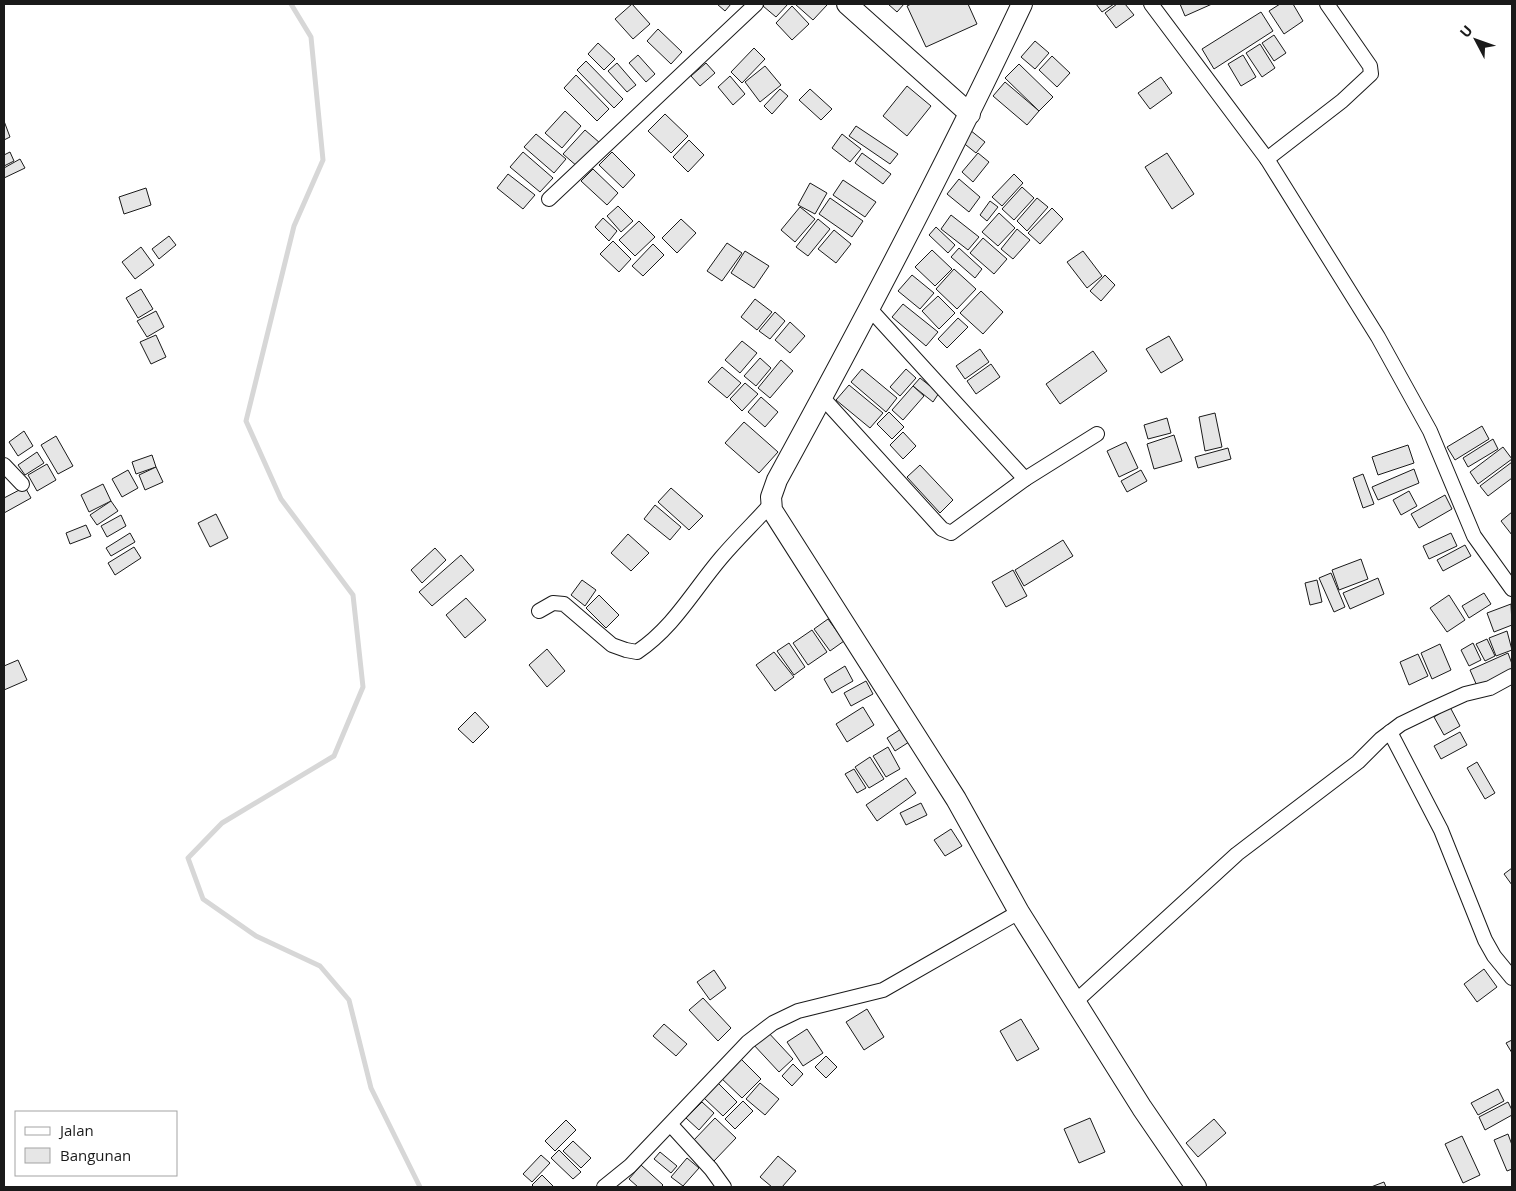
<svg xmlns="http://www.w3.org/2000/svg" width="1516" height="1191" viewBox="0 0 1516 1191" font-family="'Open Sans',sans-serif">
	<rect width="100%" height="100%" fill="#fff"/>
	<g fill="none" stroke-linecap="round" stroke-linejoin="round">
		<polyline stroke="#d7d7d7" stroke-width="5" points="291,4 311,37 323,160 294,226 246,421 281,499 353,595 363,687 334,756 222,823 188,858 203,899 256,936 320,966 349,1000 371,1088 420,1187"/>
	</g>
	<g fill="#e6e6e6" stroke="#1a1a1a">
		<polygon points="632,4 650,24 633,39 615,19"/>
		<polygon points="717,4 731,4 725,11"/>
		<polygon points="765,4 788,4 776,17 763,6"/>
		<polygon points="795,4 825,4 827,5 813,20"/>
		<polygon points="888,4 904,4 897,12"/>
		<polygon points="911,4 968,4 977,24 926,47 907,6"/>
		<polygon points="1096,4 1114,4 1102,12"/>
		<polygon points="1117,4 1125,4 1134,15 1116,28 1105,13"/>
		<polygon points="1180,4 1212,4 1185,16"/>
		<polygon points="1280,4 1293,4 1303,21 1284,34 1269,11"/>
		<polygon points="792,6 809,24 792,40 776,23"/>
		<polygon points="1261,12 1273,31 1214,69 1202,49"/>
		<polygon points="658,29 682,52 671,64 647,41"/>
		<polygon points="1274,35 1286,53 1274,61 1262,43"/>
		<polygon points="1035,41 1049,53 1035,69 1021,57"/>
		<polygon points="598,43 615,59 604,70 588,54"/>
		<polygon points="1260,44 1275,68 1262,77 1246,53"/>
		<polygon points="754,48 765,59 742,83 731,72"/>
		<polygon points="638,55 655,74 646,82 629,63"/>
		<polygon points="1243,55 1256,77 1241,86 1228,64"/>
		<polygon points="1052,56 1070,73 1057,87 1039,70"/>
		<polygon points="586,61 623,99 614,108 577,70"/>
		<polygon points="617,63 636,85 627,92 608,71"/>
		<polygon points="706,63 715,73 700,86 691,76"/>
		<polygon points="1019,64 1053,97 1039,111 1005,78"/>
		<polygon points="765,66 781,85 760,102 745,82"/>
		<polygon points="576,75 609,109 597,121 564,88"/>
		<polygon points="730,76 745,94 733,105 718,87"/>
		<polygon points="1161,77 1172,93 1150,109 1138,93"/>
		<polygon points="1005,82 1039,111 1027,125 993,96"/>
		<polygon points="907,86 931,106 907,136 883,116"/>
		<polygon points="780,89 788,96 772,114 764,106"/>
		<polygon points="810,89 832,109 821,120 799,100"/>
		<polygon points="565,111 581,126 562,148 545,133"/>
		<polygon points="665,114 688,136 671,153 648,131"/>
		<polygon points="4,121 10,137 4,140"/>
		<polygon points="856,126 898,154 890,164 849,136"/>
		<polygon points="585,130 600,143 578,167 563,154"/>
		<polygon points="970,130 985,142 976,153 961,141"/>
		<polygon points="536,134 566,159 554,173 524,147"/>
		<polygon points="842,134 861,149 850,162 832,148"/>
		<polygon points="689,140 704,155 688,172 673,157"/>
		<polygon points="10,152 14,161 4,166 4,155"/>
		<polygon points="523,152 553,178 540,192 510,167"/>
		<polygon points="612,152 635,175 623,188 599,165"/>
		<polygon points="862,153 891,174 883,184 855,163"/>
		<polygon points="978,153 989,162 973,182 962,172"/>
		<polygon points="1167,153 1194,194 1172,209 1145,167"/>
		<polygon points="20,159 25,168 4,178 4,168"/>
		<polygon points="593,169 618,193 607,205 581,181"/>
		<polygon points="508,174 535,195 523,209 497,188"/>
		<polygon points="1014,174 1023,183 1002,206 992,197"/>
		<polygon points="959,179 980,197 969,212 947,194"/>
		<polygon points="843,180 876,202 865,217 833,195"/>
		<polygon points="810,183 827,193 815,214 798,205"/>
		<polygon points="1022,187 1034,198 1014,220 1002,209"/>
		<polygon points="146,188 151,205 124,214 119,197"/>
		<polygon points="830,198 863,221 852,237 819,214"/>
		<polygon points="1037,198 1048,207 1027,231 1017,221"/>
		<polygon points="990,201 998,207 987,221 980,215"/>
		<polygon points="618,206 633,221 621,232 607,216"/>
		<polygon points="800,207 815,219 795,242 781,230"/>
		<polygon points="1052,208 1063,219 1040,244 1028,233"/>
		<polygon points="999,213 1015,228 998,246 982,232"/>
		<polygon points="951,215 979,237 968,250 941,229"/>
		<polygon points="603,218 617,231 609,241 595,227"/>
		<polygon points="681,219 696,233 677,253 662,238"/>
		<polygon points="818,219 830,229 808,256 796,247"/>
		<polygon points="639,221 655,237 635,256 619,240"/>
		<polygon points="936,227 955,245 948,253 929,235"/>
		<polygon points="1017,229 1030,240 1013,259 1001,249"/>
		<polygon points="834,230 851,244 836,263 818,249"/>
		<polygon points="169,236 176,245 159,259 152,249"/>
		<polygon points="983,238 1007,259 994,274 970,253"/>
		<polygon points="613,241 631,259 619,272 600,254"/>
		<polygon points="727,243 742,253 722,281 707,271"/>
		<polygon points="653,244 664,255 643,276 632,266"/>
		<polygon points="141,247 154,265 135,279 122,262"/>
		<polygon points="959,248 982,269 975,278 951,257"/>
		<polygon points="932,250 952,269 935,286 915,267"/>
		<polygon points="745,251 769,266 754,288 731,273"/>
		<polygon points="1083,251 1102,276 1087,288 1067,262"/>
		<polygon points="954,269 976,289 957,309 936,289"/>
		<polygon points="912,275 934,293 920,309 898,291"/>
		<polygon points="1105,275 1115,285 1101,301 1090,291"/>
		<polygon points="141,289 153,309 138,318 126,298"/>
		<polygon points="981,291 1003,312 983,334 960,313"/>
		<polygon points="938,296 955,313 939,329 922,311"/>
		<polygon points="755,299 772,312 757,330 741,317"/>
		<polygon points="903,304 938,332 926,346 892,317"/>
		<polygon points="156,311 164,327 147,337 137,321"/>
		<polygon points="775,312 785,321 770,339 759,331"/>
		<polygon points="958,318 968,327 947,348 938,339"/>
		<polygon points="790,322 805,336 790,353 775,340"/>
		<polygon points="156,335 166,357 151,364 140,342"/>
		<polygon points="1169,336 1183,360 1161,373 1146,349"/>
		<polygon points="742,341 757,353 740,373 725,360"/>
		<polygon points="980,349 989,362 965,379 956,366"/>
		<polygon points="1093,351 1107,371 1060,404 1046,384"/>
		<polygon points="760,358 771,368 756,386 744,376"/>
		<polygon points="781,360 793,371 770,398 758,388"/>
		<polygon points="991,364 1000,377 976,394 967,381"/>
		<polygon points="722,367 741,383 727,398 708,382"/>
		<polygon points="862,369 897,398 886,412 851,382"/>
		<polygon points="906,369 916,378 900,396 890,387"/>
		<polygon points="920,378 939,393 933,402 913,386"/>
		<polygon points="745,383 758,394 742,411 730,399"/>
		<polygon points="849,385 883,413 870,428 836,400"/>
		<polygon points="913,386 924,396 903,420 892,410"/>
		<polygon points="761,397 778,412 765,427 748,412"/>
		<polygon points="889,412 904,427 892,439 877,424"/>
		<polygon points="1215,413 1222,447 1205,451 1199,417"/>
		<polygon points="1167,418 1171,433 1148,439 1144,425"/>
		<polygon points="744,422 778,452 759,473 725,443"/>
		<polygon points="1482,426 1489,439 1455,460 1447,447"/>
		<polygon points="24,431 33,446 18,456 9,442"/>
		<polygon points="903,432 916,446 903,459 890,445"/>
		<polygon points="1174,435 1182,461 1154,469 1147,444"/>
		<polygon points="56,436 73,466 58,474 41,445"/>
		<polygon points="1493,439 1498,449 1468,467 1463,458"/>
		<polygon points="1126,442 1138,468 1119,477 1107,451"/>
		<polygon points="1408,445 1414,463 1378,475 1372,457"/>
		<polygon points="1503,447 1512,459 1478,484 1470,472"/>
		<polygon points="1228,448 1231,459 1198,468 1195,457"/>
		<polygon points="37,452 44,463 25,475 18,465"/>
		<polygon points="152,455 156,467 136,474 132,462"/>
		<polygon points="1512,462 1512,478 1488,496 1480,486"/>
		<polygon points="47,464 56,480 37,491 28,475"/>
		<polygon points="920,465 953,500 940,513 907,477"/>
		<polygon points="156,467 163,482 145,490 139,475"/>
		<polygon points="1414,469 1419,483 1378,500 1372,487"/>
		<polygon points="128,470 138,488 122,497 112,479"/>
		<polygon points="1141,470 1147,481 1127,492 1121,481"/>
		<polygon points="1363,474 1374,504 1363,508 1353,478"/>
		<polygon points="103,484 111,501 89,512 81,495"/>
		<polygon points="25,487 31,498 4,513 4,498"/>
		<polygon points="671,488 703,516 689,530 658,502"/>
		<polygon points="1409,491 1417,506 1401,515 1393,500"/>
		<polygon points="1445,495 1452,509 1419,528 1411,514"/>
		<polygon points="111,501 118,511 97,525 90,515"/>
		<polygon points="655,505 681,527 670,540 644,519"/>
		<polygon points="1512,512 1512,535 1501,521"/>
		<polygon points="216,514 228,538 210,547 198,523"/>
		<polygon points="121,515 126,526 107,537 101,526"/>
		<polygon points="86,525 91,536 70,544 66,533"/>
		<polygon points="130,533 135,542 111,556 106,548"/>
		<polygon points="1451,533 1457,546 1429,559 1423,546"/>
		<polygon points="628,534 649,553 631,571 611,553"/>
		<polygon points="1063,540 1073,556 1024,586 1015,570"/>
		<polygon points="1465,545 1471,556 1443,571 1437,560"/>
		<polygon points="134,547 141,558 115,575 108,563"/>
		<polygon points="435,548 446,560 422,583 411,570"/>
		<polygon points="461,555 474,570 432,606 419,592"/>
		<polygon points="1361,559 1368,579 1339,590 1332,570"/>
		<polygon points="1013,570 1027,596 1006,607 992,582"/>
		<polygon points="1331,573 1345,607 1334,612 1319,578"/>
		<polygon points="1378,578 1384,594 1350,609 1343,593"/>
		<polygon points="582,580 596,590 585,606 571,595"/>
		<polygon points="1317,580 1322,602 1310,605 1305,583"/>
		<polygon points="1484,593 1491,604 1469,618 1462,606"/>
		<polygon points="599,595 619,615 606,628 586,608"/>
		<polygon points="1449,595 1465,620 1447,632 1430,608"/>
		<polygon points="466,598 486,620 465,638 446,615"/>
		<polygon points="1511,604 1512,625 1494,632 1487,613"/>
		<polygon points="828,619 844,641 830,651 814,629"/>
		<polygon points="812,630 827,652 808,665 793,643"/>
		<polygon points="1507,631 1512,650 1496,656 1489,638"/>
		<polygon points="1487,639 1495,656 1485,661 1476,644"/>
		<polygon points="789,643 805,667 794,675 777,651"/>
		<polygon points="1473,643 1481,660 1469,666 1461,650"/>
		<polygon points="1440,644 1451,670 1432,679 1421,653"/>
		<polygon points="547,649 565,671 547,687 529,665"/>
		<polygon points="774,652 794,677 775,691 756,665"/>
		<polygon points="1508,653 1512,664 1512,670 1477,686 1470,670"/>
		<polygon points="1418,654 1428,676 1409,685 1400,662"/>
		<polygon points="18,660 27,680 4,690 4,666"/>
		<polygon points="845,666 853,681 832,693 824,679"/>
		<polygon points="866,681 873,694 851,706 844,693"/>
		<polygon points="863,707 874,725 847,742 836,724"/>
		<polygon points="1450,707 1460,726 1444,735 1434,717"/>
		<polygon points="475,712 489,727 473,743 458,729"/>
		<polygon points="901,729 909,742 895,751 887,738"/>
		<polygon points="1460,732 1467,745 1441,759 1434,746"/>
		<polygon points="888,747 900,769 886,777 873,756"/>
		<polygon points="870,757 884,779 869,788 855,767"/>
		<polygon points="1477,762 1495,793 1485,799 1467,768"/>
		<polygon points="854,769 866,788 857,793 845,774"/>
		<polygon points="906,778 916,793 877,821 866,805"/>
		<polygon points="921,803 927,815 906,825 900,813"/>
		<polygon points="951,829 962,846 945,856 934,840"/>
		<polygon points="1512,868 1512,885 1504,874"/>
		<polygon points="1484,969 1497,987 1477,1002 1464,984"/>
		<polygon points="714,970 726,988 710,1000 697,982"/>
		<polygon points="703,998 731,1028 718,1041 689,1010"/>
		<polygon points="867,1009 884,1037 864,1050 846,1022"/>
		<polygon points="1021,1019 1039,1049 1017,1061 1000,1031"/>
		<polygon points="664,1024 687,1044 676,1056 653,1036"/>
		<polygon points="807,1029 823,1053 803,1066 787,1042"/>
		<polygon points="766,1030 793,1059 779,1072 752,1043"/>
		<polygon points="1512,1040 1512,1053 1506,1043"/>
		<polygon points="737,1055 761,1079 742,1098 718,1075"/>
		<polygon points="826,1056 837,1067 826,1078 815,1067"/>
		<polygon points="793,1064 803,1074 792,1086 782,1076"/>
		<polygon points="718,1083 737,1102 723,1116 704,1098"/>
		<polygon points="760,1083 779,1099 765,1115 746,1099"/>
		<polygon points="1498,1089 1504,1101 1478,1115 1471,1103"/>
		<polygon points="743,1101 753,1111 735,1129 725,1119"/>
		<polygon points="702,1102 714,1113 699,1130 686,1118"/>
		<polygon points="1508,1102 1512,1110 1512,1115 1485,1130 1479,1117"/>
		<polygon points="715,1118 736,1138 714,1161 693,1141"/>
		<polygon points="1090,1118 1105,1152 1079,1163 1064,1129"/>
		<polygon points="1214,1119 1226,1133 1198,1157 1186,1143"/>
		<polygon points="566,1120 576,1130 555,1151 545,1141"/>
		<polygon points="1508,1134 1512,1145 1512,1169 1507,1171 1494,1140"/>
		<polygon points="1462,1136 1480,1175 1463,1183 1445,1144"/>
		<polygon points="573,1141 591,1158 581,1168 563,1151"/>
		<polygon points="559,1150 581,1172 573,1179 551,1158"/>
		<polygon points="660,1152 677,1166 671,1173 654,1159"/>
		<polygon points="541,1155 550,1163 532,1182 523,1174"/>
		<polygon points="778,1156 796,1171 782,1187 772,1187 760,1177"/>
		<polygon points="687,1158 699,1168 683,1186 671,1177"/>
		<polygon points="641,1165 663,1185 661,1187 638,1187 629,1179"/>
		<polygon points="542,1175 554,1187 534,1187 532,1185"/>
		<polygon points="1384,1182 1386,1187 1371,1187"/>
	</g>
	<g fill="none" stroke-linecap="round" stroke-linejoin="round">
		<g stroke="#1a1a1a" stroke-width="16">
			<g id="street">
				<polyline points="1151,4 1267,159 1378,337 1430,431 1474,536 1512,589"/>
				<polyline points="1267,159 1342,101 1371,74 1370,66 1327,4"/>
				<polyline points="549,199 756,4"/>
				<polyline points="869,308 1025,479"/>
				<polyline points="822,397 942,529 951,533 1025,479 1097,434"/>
				<polyline points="4,465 22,484"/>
				<path d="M539,611L553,603L564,604L612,645L626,650L637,652C674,627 693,591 721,558C737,539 755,522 771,504"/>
				<polyline points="1390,732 1441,830 1485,940 1494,956 1512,978"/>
				<polyline points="1075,1002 1237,854 1358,762 1381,739 1401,724 1432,709 1465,694 1490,688 1512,676"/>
				<polyline points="671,1125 711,1169 724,1187"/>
				<polyline points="604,1187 630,1166 748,1042 773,1023 798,1011 883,990 1019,912"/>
			</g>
		</g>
		<g stroke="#1a1a1a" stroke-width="22">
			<g id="secondary">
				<polyline points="847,4 970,114"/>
				<path d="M1022,4C946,165 863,323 777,480L771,497L772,510L956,799L1019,912L1142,1108L1196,1187"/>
			</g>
		</g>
		<use href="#street" stroke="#fff" stroke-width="14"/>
		<use href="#secondary" stroke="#fff" stroke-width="20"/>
	</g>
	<rect width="1516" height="1191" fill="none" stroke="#1a1a1a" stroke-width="10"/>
	<rect x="15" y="1111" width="162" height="65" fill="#ffffff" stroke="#a3a3a3"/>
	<rect x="25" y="1127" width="25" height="8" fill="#ffffff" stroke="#a3a3a3"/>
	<text x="60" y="1136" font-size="15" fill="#1a1a1a">Jalan</text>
	<rect x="25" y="1148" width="25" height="15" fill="#e6e6e6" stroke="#a3a3a3"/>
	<text x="60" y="1161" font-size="15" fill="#1a1a1a">Bangunan</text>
	<g transform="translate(1476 40) rotate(311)" stroke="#ffffff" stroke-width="4" paint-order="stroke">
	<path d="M0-4L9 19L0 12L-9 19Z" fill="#1a1a1a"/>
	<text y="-8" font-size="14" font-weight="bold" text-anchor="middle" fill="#1a1a1a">U</text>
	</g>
</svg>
